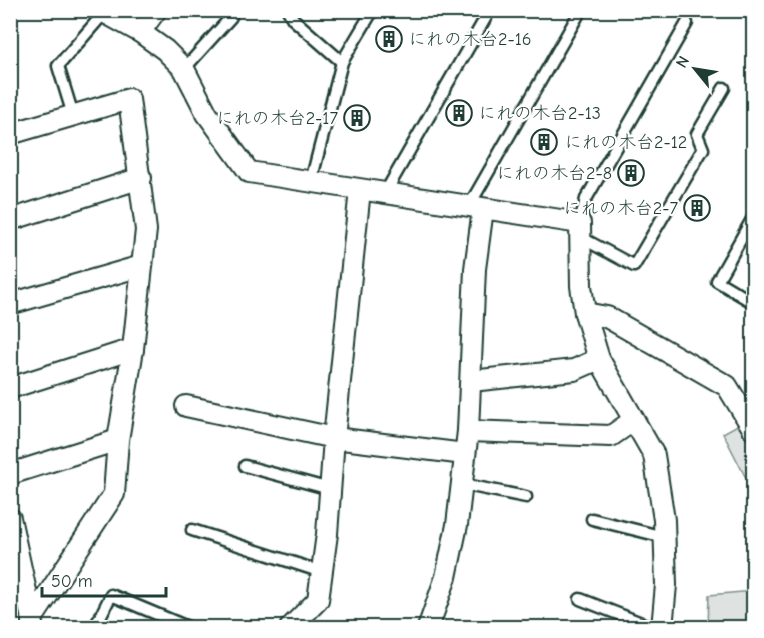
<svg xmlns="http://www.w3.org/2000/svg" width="764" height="638" viewBox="0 0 764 638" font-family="'Comic Neue','Klee One',sans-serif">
	<rect width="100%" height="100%" fill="#fff"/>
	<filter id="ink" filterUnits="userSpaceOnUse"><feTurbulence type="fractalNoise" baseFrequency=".0167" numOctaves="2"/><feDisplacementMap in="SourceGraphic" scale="12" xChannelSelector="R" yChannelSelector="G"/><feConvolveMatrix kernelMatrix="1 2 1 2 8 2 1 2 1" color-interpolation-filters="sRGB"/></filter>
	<g filter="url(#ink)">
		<g fill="#dee3e2" stroke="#7e908b" stroke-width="1.5">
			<polygon points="743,422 753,440 753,482 748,482 723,433"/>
			<polygon points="753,591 753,627 708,627 709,595"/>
		</g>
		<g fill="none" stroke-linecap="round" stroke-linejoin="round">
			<g stroke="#1f3d34" stroke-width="15">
				<g id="service">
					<polyline points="288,10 293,19 342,62"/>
					<polyline points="184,69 231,17"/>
					<polyline points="73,115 58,66 104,13"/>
					<polyline points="311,181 342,62 373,10"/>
					<polyline points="385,193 490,10"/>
					<polyline points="469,206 581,10"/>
					<polyline points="754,216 717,281 754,303"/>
					<polyline points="580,223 586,199 687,23"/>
					<polyline points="580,237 634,266 703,149 697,134 724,88"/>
					<polyline points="245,466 330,489"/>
					<polyline points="461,484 526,497"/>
					<polyline points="592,519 664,537"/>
					<polyline points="192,530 322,572"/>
					<polyline points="580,599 654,628"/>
					<polyline points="95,627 111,595 190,628"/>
				</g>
			</g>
			<g stroke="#1f3d34" stroke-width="24">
				<g id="minor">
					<polyline points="100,10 140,32 165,50 184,69 207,114 249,172 580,223 581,286 585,313 599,359 654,455 664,520 666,585 662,628"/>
					<polyline points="140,32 156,10"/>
					<polyline points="10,134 129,99 146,230 133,349 118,440 114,494 32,619"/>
					<polyline points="10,220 141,178"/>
					<polyline points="10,304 141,266"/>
					<polyline points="585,313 607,317 727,386 754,430"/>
					<polyline points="471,381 574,370 599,359"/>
					<polyline points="10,388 133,349"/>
					<polyline points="186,406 334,438 465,454"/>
					<polyline points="468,431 611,436 634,420"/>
					<polyline points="10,474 118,440"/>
					<polyline points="10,518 32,619 32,627"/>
					<polyline points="290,628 318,600 327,534 334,438 360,190"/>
					<polyline points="428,628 446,577 457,525 468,431 475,269 483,209"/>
				</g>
			</g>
			<use href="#service" stroke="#fff" stroke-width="10"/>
			<use href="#minor" stroke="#fff" stroke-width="20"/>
		</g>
	</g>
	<defs>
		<g id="building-ring" transform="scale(1.35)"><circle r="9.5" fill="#fff" stroke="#1f3d34" stroke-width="1.5"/><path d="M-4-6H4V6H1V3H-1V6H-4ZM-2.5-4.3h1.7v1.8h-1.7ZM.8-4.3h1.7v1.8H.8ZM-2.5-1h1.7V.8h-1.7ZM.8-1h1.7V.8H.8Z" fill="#1f3d34"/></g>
	</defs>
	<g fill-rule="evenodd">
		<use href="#building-ring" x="389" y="39"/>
		<use href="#building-ring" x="459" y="113"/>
		<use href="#building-ring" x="357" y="118"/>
		<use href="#building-ring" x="544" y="142"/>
		<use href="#building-ring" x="631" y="173"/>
		<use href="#building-ring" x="697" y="208"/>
	</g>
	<g text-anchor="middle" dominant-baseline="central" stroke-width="4.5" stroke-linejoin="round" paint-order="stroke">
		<g font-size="18" fill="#1f3d34" stroke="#fff" text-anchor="start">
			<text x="408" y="39">にれの木台2-16</text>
			<text x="478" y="113">にれの木台2-13</text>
			<text x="338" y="118" text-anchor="end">にれの木台2-17</text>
			<text x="564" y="142">にれの木台2-12</text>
			<text x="612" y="173" text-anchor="end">にれの木台2-8</text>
			<text x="678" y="208" text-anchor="end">にれの木台2-7</text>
		</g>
	</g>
	<rect width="764" height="638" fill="none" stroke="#fff" stroke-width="36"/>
	<rect x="18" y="18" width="728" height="602" fill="none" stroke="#1f3d34" stroke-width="2" filter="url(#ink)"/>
	<g transform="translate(695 69) rotate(300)" stroke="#ffffff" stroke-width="4.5" paint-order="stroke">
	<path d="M0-4.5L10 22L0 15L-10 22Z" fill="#1f3d34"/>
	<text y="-9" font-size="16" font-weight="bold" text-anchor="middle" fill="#1f3d34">N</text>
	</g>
	<path d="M42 587v9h124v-9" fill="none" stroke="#1f3d34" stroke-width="3"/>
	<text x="51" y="587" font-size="18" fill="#1f3d34" stroke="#ffffff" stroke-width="4.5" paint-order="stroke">50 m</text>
</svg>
